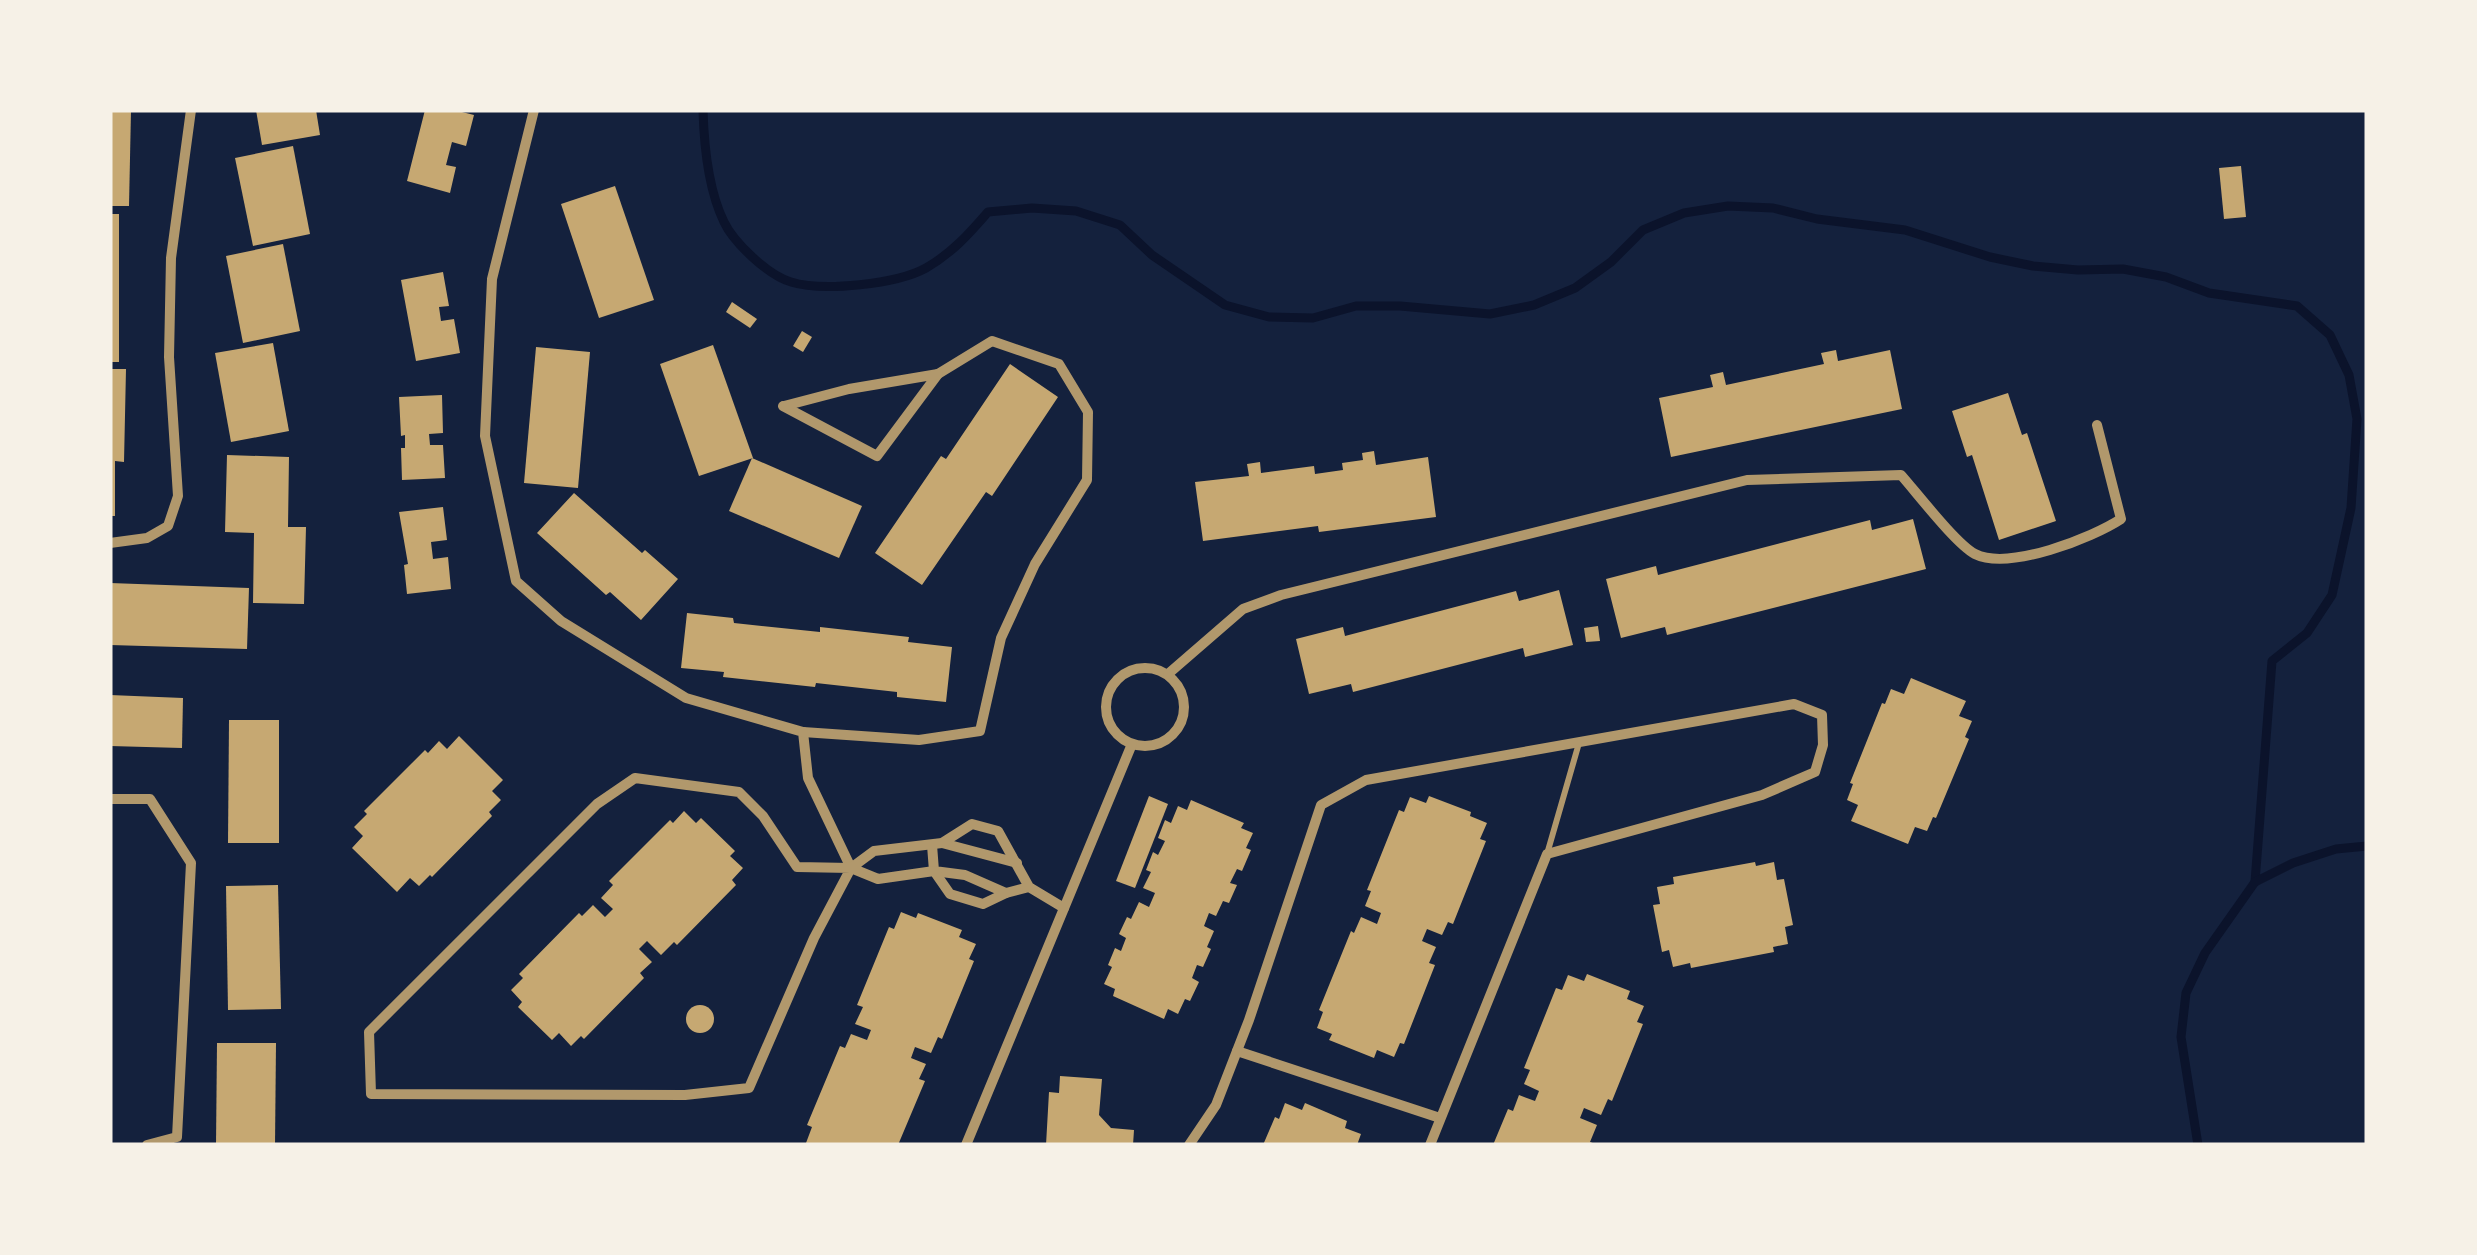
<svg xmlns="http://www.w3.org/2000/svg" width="2477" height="1255" viewBox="0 0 2477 1255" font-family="'Varela Round',sans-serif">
	<rect width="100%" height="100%" fill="#14213d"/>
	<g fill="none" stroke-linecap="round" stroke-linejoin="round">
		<g stroke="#0b132b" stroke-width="9">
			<path d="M703,110C704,146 708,189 724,222C734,243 769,276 791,282C823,292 897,284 926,268C952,253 969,234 988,212L1032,208L1076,211L1120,225L1152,255L1225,305L1269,317L1313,318L1356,306H1400L1490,314L1534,305L1575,288L1611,262L1643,230L1684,213L1728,206L1773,208L1817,219L1905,230L1990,257L2033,266L2078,270L2123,269L2166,277L2209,293L2297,306L2330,335L2349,375L2357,419L2351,508L2332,595L2307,633L2272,661L2255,882"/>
			<polyline points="2198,1145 2181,1037 2186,993 2205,953 2255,882 2293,863 2336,849 2367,846"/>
		</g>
	</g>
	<g fill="#c6a872">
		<polygon points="110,110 131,110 129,206 110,206"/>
		<polygon points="256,110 316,110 320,135 262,145"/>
		<polygon points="425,110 454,110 474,115 466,146 452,142 446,165 456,167 450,193 407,181"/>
		<polygon points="293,146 310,234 253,246 235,158"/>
		<polygon points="2241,166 2246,217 2224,219 2219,168"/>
		<polygon points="615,186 654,300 599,318 561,204"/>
		<rect x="110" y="214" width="9" height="148"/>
		<polygon points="283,244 300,331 243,343 226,256"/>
		<polygon points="443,272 449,306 439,307 441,321 454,319 460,353 416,361 401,280"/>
		<polygon points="732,302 757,319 750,328 726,312"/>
		<polygon points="802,331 812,337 803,352 793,346"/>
		<polygon points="273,343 289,431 231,442 215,353"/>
		<polygon points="713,345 753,458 699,476 660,364"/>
		<polygon points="536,347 590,352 578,488 524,483"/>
		<polygon points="1836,350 1838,361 1890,350 1902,409 1671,457 1659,398 1713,387 1710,375 1723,372 1726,385 1824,364 1821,353"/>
		<polygon points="1010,364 1058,397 992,496 986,492 922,585 875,553 941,456 946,459"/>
		<polygon points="110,369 126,369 124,462 115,461 115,516 110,516"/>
		<polygon points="2008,393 2022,435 2027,433 2056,521 1999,540 1972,455 1967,457 1952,411"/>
		<polygon points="442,395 443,433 429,434 430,445 443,445 445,478 402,480 401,448 405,448 405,435 401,436 399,397"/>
		<polygon points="1374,451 1376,465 1428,457 1436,517 1319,532 1318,526 1203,541 1195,482 1249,476 1247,464 1260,462 1261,473 1314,466 1315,474 1343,470 1342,463 1363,460 1362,453"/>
		<polygon points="227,455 289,457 288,527 306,527 304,604 253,603 254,533 225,532"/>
		<polygon points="752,458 862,506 839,558 729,511"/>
		<polygon points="574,493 642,553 645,550 678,579 641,620 610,592 606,595 537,533"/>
		<polygon points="443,507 447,540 431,542 433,559 448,557 451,589 407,594 404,565 408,564 399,512"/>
		<polygon points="1913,519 1926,569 1667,635 1665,627 1621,638 1606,579 1656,566 1658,575 1870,520 1872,530"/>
		<polygon points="110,583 249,588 247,649 110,645"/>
		<polygon points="1559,590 1573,645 1525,657 1523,648 1353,692 1351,684 1309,694 1296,639 1343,627 1345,636 1516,591 1519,601"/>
		<polygon points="687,613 733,618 734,623 820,632 820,627 909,637 908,642 952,647 946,702 897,697 897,692 816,683 815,687 723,677 724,672 681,668"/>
		<polygon points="1598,626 1600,641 1586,642 1584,628"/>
		<polygon points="1911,678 1966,701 1959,716 1972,721 1965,737 1969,739 1936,818 1933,817 1927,831 1915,827 1908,844 1851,821 1858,805 1847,800 1853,784 1850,783 1882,703 1885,704 1891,689 1904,694"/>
		<polygon points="110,695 183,698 182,748 110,746"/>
		<polygon points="229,720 279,720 279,843 228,843"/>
		<polygon points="459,736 503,780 492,791 501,800 489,812 492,816 432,877 430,875 419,886 410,878 397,892 352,848 363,836 354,827 367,814 364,811 425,750 428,753 439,741 447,749"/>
		<polygon points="1149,796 1168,804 1135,888 1116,881"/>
		<polygon points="1429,796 1471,812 1470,816 1487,823 1480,839 1486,841 1453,924 1448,922 1442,935 1427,929 1422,941 1436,947 1429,963 1435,965 1404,1044 1400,1043 1394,1057 1377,1050 1374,1058 1329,1040 1332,1034 1317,1028 1323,1012 1319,1010 1351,931 1354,933 1361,917 1377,924 1381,913 1365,906 1371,891 1367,890 1399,810 1404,812 1410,797 1426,803"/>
		<polygon points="1191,800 1244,823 1241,828 1253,833 1246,848 1251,850 1242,871 1237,869 1230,883 1237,885 1229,903 1223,901 1216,916 1209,913 1204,926 1214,931 1207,947 1211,949 1203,967 1197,965 1192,978 1199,982 1190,1001 1185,999 1178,1014 1168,1009 1164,1019 1113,996 1115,989 1104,984 1112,967 1108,965 1115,948 1121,951 1126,938 1119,934 1127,917 1131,919 1139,902 1149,907 1155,893 1143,888 1151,872 1146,870 1153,852 1158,855 1165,841 1158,838 1165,820 1171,823 1178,806 1187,810"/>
		<polygon points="684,811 696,823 701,818 735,851 730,856 743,868 732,880 736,885 677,945 674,942 661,955 647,941 639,949 652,962 640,973 644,978 584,1039 581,1036 571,1046 559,1033 552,1040 518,1007 522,1002 511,990 523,978 519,974 579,913 582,916 593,905 605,917 613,909 601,898 613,885 609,881 670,820 673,823"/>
		<polygon points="1755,862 1756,866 1774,862 1777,880 1784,879 1793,925 1785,927 1788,944 1773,947 1774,952 1691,968 1690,963 1673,967 1669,950 1662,952 1653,905 1660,904 1657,887 1674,884 1673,877"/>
		<polygon points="278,885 281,1009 228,1010 226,886"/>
		<polygon points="901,912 916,918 918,913 962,930 959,937 976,944 969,959 974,961 942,1039 938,1037 931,1053 915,1047 911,1058 926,1064 919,1079 925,1081 898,1145 811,1145 806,1143 812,1127 807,1125 840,1046 845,1048 851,1034 867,1040 871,1030 855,1024 863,1007 857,1005 889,927 894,929"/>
		<polygon points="1587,974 1630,991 1627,999 1644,1006 1637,1022 1643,1024 1612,1101 1608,1099 1601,1115 1584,1108 1580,1118 1597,1125 1590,1142 1598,1145 1493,1145 1508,1109 1513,1111 1519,1095 1535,1101 1539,1091 1524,1084 1530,1070 1524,1068 1556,988 1562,990 1568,975 1584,981"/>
		<circle cx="700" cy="1019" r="14"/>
		<polygon points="217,1043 276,1043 275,1145 216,1145"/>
		<polygon points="1060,1076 1102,1079 1099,1115 1111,1128 1134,1130 1133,1145 1046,1145 1049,1092 1059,1093"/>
		<polygon points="1285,1103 1302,1110 1305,1103 1347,1121 1345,1128 1361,1134 1357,1145 1263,1145 1275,1117 1279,1119"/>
	</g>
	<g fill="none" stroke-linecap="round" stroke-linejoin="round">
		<polyline stroke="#b1986c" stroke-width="6" points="1547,854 1579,743"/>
		<g stroke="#b1986c" stroke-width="10">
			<polyline points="534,110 492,279 485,436 516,581 561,621 686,698 803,732 808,778 851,868"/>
			<polyline points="783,406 877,456 938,374 992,341 1059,364 1088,412 1087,480 1035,564 1001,638 980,731 919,740 803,732"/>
			<polyline points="784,406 849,389 938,374"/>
			<polyline points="110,543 147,538 168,526 178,496 169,357 171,258 191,110"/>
			<circle cx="1145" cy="707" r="39"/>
			<path d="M1168,674L1243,609L1281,595L1747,480L1901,475C1917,493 1956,544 1975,554C2009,571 2092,538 2121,519L2097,425"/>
			<polyline points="110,799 150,799 191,863 177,1137 147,1145"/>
			<polyline points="942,843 1017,863"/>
			<polyline points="932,845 934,871 965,875 1006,893"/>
			<polyline points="1029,887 1006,893 983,904 950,894 934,871 878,879 851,868 797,867 763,816 739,792 635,778 597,804 369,1032 371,1094 685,1095 749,1088 814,938 851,868 874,851 942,843 972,824 998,831 1029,887 1064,908"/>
			<polyline points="1237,1051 1440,1118"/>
			<polyline points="966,1145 1132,744"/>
			<polyline points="1189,1145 1216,1105 1249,1020 1321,805 1366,780 1794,704 1822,715 1823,745 1815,772 1762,795 1547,854 1430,1145"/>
		</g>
	</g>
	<rect width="2477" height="1255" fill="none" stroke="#f6f1e7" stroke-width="225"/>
</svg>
